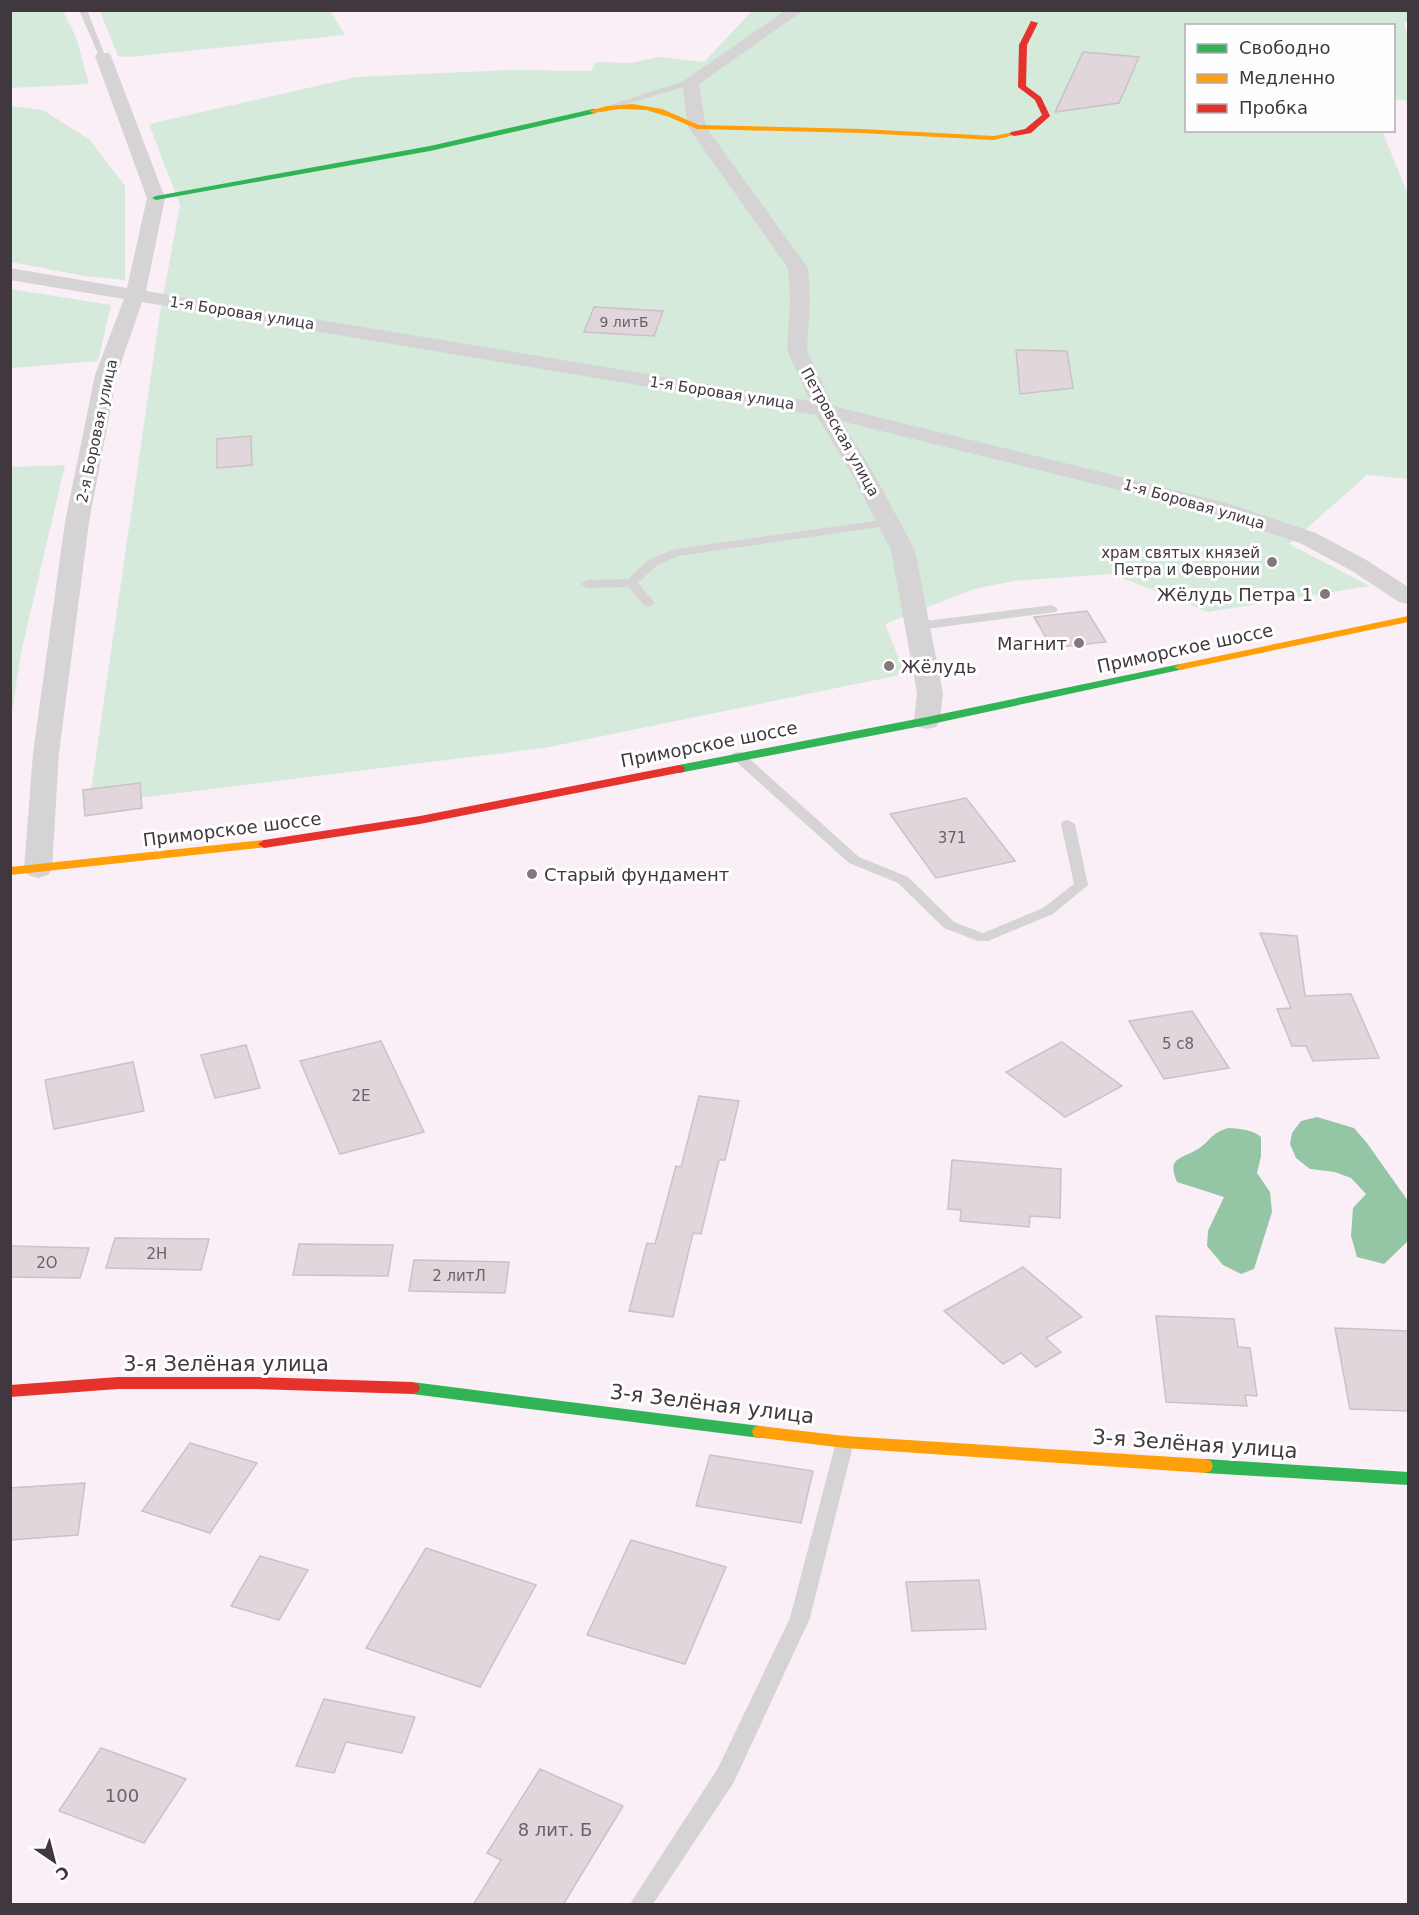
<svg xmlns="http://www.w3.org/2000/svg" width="1419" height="1915" viewBox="0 0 1419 1915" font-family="'DejaVu Sans',sans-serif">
	<rect width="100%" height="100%" fill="#faeff6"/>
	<g fill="#d5eada">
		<polygon points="10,11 63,11 76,37 89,84 11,88"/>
		<polygon points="100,11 330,11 345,35 128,57 118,56"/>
		<polygon points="752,11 1408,11 1408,22 1404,22 1408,38 1408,101 1394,99 1394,26 1186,26 1186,130 1382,131 1408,194 1408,479 1367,475 1289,544 1370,586 1208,612 1112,574 1014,581 974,589 885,624 905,674 544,748 89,804 160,313 180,205 149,124 356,77 511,70 591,71 596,62 630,63 659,57 704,62"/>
		<polygon points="11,106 43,110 90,140 125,186 125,280 84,276 11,262"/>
		<polygon points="11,289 111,305 98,361 11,368"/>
		<polygon points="65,465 21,653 11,718 11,467"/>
	</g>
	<g fill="#94c6a5">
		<polygon points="1317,1117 1354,1128 1367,1143 1408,1201 1408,1241 1384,1264 1357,1257 1351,1236 1353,1208 1366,1194 1351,1178 1335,1172 1310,1169 1296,1158 1290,1144 1292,1133 1301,1121"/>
		<path d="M1228,1128C1241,1129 1251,1129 1261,1137V1156L1257,1173L1270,1192L1272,1212L1254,1269L1241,1274L1223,1265L1207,1246L1208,1231L1224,1197L1177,1182C1166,1157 1182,1159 1198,1149C1211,1141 1209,1134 1228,1128Z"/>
	</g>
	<g fill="#e0d6dc" stroke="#cbc1c7" stroke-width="1.5">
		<polygon points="1083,52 1139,57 1119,103 1055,112"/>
		<polygon points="594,307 663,311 654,336 584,332"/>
		<polygon points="1016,350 1067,351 1073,388 1020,394"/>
		<polygon points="251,436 252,465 217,468 217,439"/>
		<polygon points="1087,611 1106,642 1052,648 1034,617"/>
		<polygon points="140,783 142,808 85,816 83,790"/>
		<polygon points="966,798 1015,861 936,878 890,814"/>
		<polygon points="1260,933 1297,936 1305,996 1351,994 1379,1058 1313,1061 1306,1046 1292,1046 1277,1009 1291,1008"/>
		<polygon points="1192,1011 1229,1068 1164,1079 1129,1021"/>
		<polygon points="381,1041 424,1132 340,1154 300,1061"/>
		<polygon points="1062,1042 1122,1086 1065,1117 1006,1072"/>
		<polygon points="246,1045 260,1088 215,1098 201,1055"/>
		<polygon points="133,1062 144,1111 54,1129 45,1080"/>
		<polygon points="699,1096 739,1101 725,1160 719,1160 701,1234 693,1233 673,1317 629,1311 647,1243 655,1244 676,1166 681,1167"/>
		<polygon points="952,1160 1061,1169 1060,1218 1030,1216 1029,1227 960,1221 961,1210 948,1209"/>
		<polygon points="115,1238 209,1239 201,1270 106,1268"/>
		<polygon points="299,1244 393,1245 388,1276 293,1275"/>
		<polygon points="10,1246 89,1248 80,1278 10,1277"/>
		<polygon points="414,1260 509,1262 505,1293 409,1291"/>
		<polygon points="1023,1267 1082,1317 1046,1338 1061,1352 1036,1367 1021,1353 1003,1364 944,1311"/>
		<polygon points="1156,1316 1234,1319 1238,1347 1250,1348 1257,1396 1245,1395 1247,1406 1166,1402"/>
		<polygon points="1335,1328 1408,1331 1408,1411 1350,1409"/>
		<polygon points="190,1443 257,1463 210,1533 142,1511"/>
		<polygon points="710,1455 813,1471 801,1523 696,1506"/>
		<polygon points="85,1483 78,1535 10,1540 10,1488"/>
		<polygon points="631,1540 726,1567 685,1664 587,1635"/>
		<polygon points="426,1548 536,1585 480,1687 366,1648"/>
		<polygon points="260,1556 308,1570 279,1620 231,1606"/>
		<polygon points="979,1580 986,1629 912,1631 906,1582"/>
		<polygon points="324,1699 415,1717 402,1753 346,1742 334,1773 296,1766"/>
		<polygon points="101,1748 186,1779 144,1843 59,1811"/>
		<polygon points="540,1769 623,1806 563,1905 473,1905 501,1860 487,1853"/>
	</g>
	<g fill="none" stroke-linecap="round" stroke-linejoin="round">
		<g fill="#d6d3d5" fill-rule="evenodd">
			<polygon points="79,10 87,10 106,58 99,56"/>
			<polygon points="690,79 693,80 693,84 617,107 610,105"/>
			<polygon points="890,519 894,521 894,525 678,556 656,566 638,583 655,603 649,607 645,606 628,587 587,588 581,584 587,580 628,579 648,560 675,549"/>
			<polygon points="1052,605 1058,609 1056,612 918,630 912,626 918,622"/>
			<polygon points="738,752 743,753 859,857 908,877 954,922 983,933 1043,908 1074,884 1061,824 1063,821 1068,820 1075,824 1088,885 1053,914 988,941 978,941 944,928 898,883 849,863 733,759 731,756 733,753"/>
			<polygon points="845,1435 852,1437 854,1442 810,1618 734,1782 653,1904 630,1904 718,1768 790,1618 836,1442 838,1437"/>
		</g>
		<polygon fill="#d6d3d5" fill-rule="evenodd" points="786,10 804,10 699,84 706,127 808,268 810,300 807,350 833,406 1223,502 1316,533 1368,561 1408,587 1408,604 1399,602 1352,571 1300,543 1207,512 841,421 871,469 915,550 943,693 940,721 936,727 927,729 918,727 914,721 917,693 891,550 849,469 816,415 142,302 117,375 89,522 59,753 52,869 48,875 38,878 28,875 24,869 33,753 65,522 95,375 124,299 10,280 10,268 127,288 147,198 95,56 97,53 109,53 111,56 165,198 146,291 810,401 787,350 790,300 788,268 688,127 682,82"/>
		<g fill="#30b455" fill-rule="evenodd">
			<polygon points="593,109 596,109 596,113 430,151 156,200 152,198 156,196 430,146"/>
			<polygon points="1180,664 1184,665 1184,669 927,725 679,773 673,769 679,765 927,717"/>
			<polygon points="412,1382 760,1426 766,1427 768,1432 766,1437 760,1438 412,1394 406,1392 404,1388 406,1384"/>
			<polygon points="1205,1459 1408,1472 1408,1485 1205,1473 1199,1471 1197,1466 1199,1461"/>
		</g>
		<g fill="#ff9f0a" fill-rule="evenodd">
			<polygon points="633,104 662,109 699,125 861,129 994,136 1014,132 1018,134 994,140 861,133 697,129 669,117 646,110 620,109 593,113 589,111 607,106"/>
			<polygon points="1408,616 1408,622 1180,670 1174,667 1180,664"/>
			<polygon points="264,840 270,844 268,847 10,875 10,867"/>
			<polygon points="760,1426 845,1436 1205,1459 1211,1461 1213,1466 1211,1471 1205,1473 845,1448 754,1437 752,1432 754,1427"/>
		</g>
		<g fill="#e5322d" fill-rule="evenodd">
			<polygon points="1031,21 1038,23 1027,45 1026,86 1041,97 1050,116 1031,133 1014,136 1010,134 1011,132 1025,129 1042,115 1035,100 1018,87 1019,45"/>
			<polygon points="679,765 683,766 685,769 683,772 420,824 264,848 258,844 264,840 420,816"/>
			<polygon points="118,1377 256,1377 412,1382 418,1384 420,1388 418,1392 412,1394 256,1389 118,1389 10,1397 10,1385"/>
		</g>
	</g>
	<g fill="#82777e" stroke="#fefefe" stroke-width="2">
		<circle cx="1272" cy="562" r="6"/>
		<circle cx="1325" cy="594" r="6"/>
		<circle cx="1079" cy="643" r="6"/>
		<circle cx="889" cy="666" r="6"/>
		<circle cx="532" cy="874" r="6"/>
	</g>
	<g text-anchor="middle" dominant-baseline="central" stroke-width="6" stroke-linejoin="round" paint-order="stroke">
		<g font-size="14" fill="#6b6168">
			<text x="624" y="322">9 литБ</text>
		</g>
		<g font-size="15" fill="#41373e" stroke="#fefefe">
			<text transform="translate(242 313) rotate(9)">1-я Боровая улица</text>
			<text transform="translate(722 393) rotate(9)">1-я Боровая улица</text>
			<text transform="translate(97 431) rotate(-78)">2-я Боровая улица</text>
			<text transform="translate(840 432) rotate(61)">Петровская улица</text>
			<text transform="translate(1194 504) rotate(16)">1-я Боровая улица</text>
		</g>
		<g font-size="15" fill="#41373e" stroke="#fefefe" text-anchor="end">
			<text x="1260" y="553">храм святых князей<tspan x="1260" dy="17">Петра и Февронии</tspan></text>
		</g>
		<g font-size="15" fill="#6b6168">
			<text x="952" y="838">371</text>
			<text x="1178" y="1044">5 с8</text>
			<text x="361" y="1096">2Е</text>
			<text x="157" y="1254">2Н</text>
			<text x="47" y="1263">2О</text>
			<text x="459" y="1276">2 литЛ</text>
		</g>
		<g font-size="18" fill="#41373e" stroke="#fefefe" text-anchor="end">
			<text x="1313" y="594">Жёлудь Петра 1</text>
			<text x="1067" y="643">Магнит</text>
			<text x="901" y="666" text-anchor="start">Жёлудь</text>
			<text x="544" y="874" text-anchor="start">Старый фундамент</text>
		</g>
		<g font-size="18" fill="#41373e" stroke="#fefefe">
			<text transform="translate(1185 648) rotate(-12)">Приморское шоссе</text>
			<text transform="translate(709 744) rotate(-11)">Приморское шоссе</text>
			<text transform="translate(232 829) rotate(-7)">Приморское шоссе</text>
		</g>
		<g font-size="18" fill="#6b6168">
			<text x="122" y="1795">100</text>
			<text x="555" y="1829">8 лит. Б</text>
		</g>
		<g font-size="21" fill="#41373e" stroke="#fefefe">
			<text x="226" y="1364">3-я Зелёная улица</text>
			<text transform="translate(712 1404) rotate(7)">3-я Зелёная улица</text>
			<text transform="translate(1195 1444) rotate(4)">3-я Зелёная улица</text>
		</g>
	</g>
	<rect width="1419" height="1915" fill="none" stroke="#41373e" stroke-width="24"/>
	<rect x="1185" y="24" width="210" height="108" fill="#fefefe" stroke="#b2aeb1" stroke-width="1.5"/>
	<rect x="1197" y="44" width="30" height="9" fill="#30b455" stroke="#b2aeb1" stroke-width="1.5"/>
	<text x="1239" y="54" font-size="18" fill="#41373e">Свободно</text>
	<rect x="1197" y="74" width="30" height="9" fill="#ff9f0a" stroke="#b2aeb1" stroke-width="1.5"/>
	<text x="1239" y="84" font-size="18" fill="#41373e">Медленно</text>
	<rect x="1197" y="104" width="30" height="9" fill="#e5322d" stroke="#b2aeb1" stroke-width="1.5"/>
	<text x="1239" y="114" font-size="18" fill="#41373e">Пробка</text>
	<g transform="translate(54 1861) rotate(145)" stroke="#fefefe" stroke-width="4.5" paint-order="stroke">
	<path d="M0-4.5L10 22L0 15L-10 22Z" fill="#41373e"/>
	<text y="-9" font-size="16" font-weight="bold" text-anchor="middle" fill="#41373e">С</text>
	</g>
</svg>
